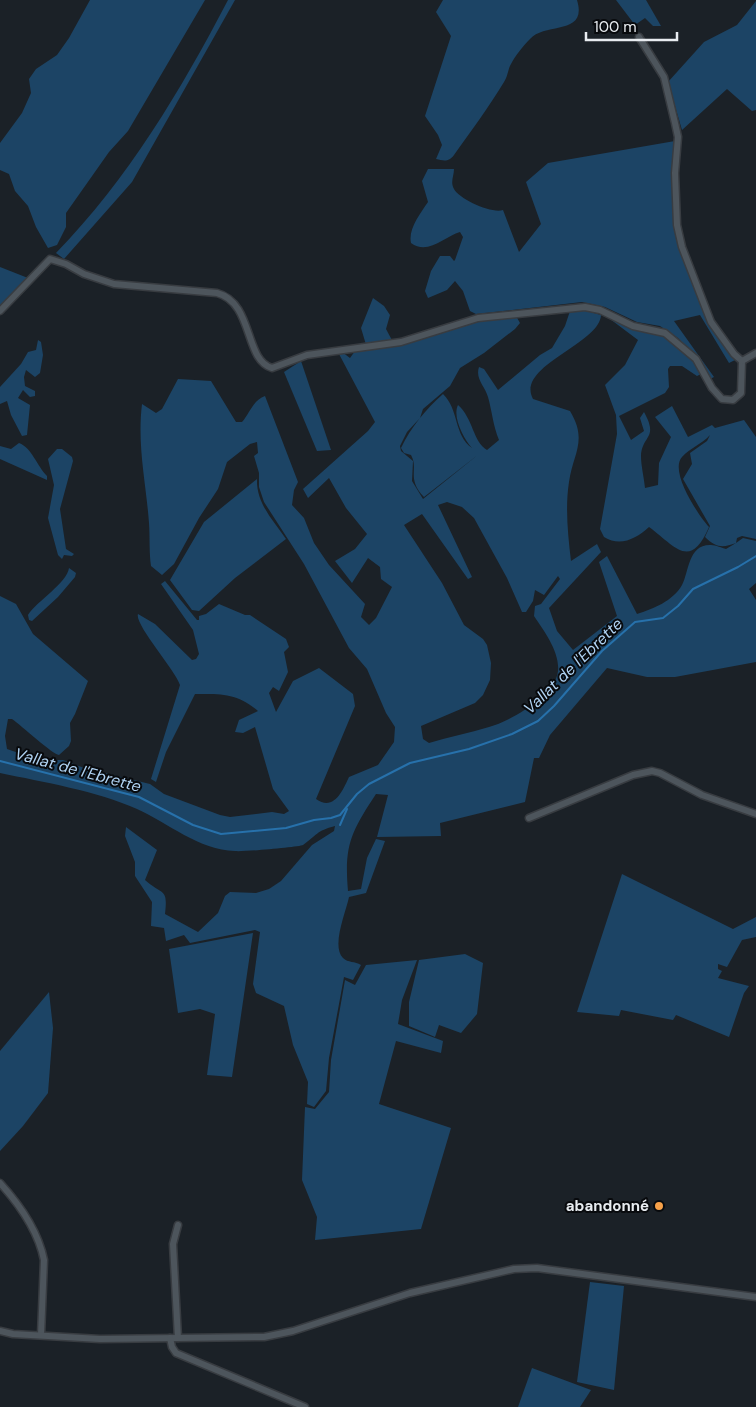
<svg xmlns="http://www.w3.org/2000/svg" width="756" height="1407" viewBox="0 0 756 1407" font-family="'DM Sans',sans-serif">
	<rect width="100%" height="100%" fill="#1b2127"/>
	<g fill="#1c4465" fill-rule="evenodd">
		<polygon points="90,0 205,0 128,131 109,152 66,213 66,227 57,245 48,248 36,227 28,206 15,191 9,174 0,170 0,143 22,113 31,93 29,79 36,69 57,55 69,38"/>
		<path d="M228,0H235L132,182L64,259L56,253C128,179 181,90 228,0Z"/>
		<path d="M443,0H577C588,36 545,22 530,39C523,46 515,56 511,64C508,69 508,76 504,82C489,107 471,131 454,155C449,162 444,161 436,159L442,145L438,135L425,116L451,36L436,12Z"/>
		<polygon points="616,0 646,0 661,26 653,26 645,18 635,25"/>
		<polygon points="756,1 756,110 752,111 727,89 682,130 668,82 704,42 737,25"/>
		<path d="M675,141L676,231L709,322L735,360L729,363L700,315L674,321L714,377L710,379L688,348L678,338L660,326L637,322L605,307L582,302L476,314L470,311L463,291L455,281L447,290L428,298L425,291L431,271L440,256H450L454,261L455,260L463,237L460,232C445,236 428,256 411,243C408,229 420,214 428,202L422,181L428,169H454C454,176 450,182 454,189C459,199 492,214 503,210L519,252L541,224L526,182L548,163Z"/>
		<polygon points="0,267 28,278 0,306"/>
		<path d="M373,298L384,306L390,315L386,329L394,344L426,338L482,320L516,316L520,323L515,329L484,353L460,368L450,386L423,409L420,418L407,432L400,446L401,451L413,461L412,481L423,499L479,454L424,497C406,478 419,469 411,455L404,453L401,448C411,427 426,409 443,394C459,409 454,436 472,448C464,439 452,417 458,405C473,418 473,442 487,450L499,440C493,426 492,411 488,397C485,386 475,379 479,367L484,369L498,390L540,355L552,348L565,326L570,311H587L601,315C600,344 515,366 533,399L570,411C588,441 573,453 569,482C565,508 568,535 571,561L597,544L601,552L549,608L557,631L573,650L617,616L599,562L607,556L637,614C653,609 673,601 682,585C689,572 688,544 711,545C716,545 722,548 726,549L736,543C723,548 716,548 705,537L710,526L683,479L692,464L690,453L707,441L710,435C702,444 690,448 682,457C669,471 698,515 709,527C690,571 675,546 649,527C636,539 620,547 604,537L600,529L617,434L616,415L605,385L625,365L638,340L610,319L613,317C650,329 683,335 701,374L697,376L682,366H670L668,369L669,387L665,393L619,416L631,440L644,431L640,418L644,412C659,439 642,435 641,456C641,466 644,477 645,488L658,485L659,463L671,437L655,417L672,406L688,437L712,425L715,428L744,420L756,437V539L742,536L737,538L736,543L743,538L756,541V583L749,589L756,600V662L675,677H647L607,668L550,735L539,758H534L525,802L440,823L441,836L377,837L388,795L376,794C351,832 344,845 348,891L361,889L367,858L376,839L385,841L366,893L349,897C346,912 331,946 343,958C348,963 355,961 361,965L353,980L344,977L329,1058L326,1091L314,1107L307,1104L308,1082L293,1045L284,1006L256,993L253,984L260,932L255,930L190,943L184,935L166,941L164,928L151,926L152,902L135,876V862L125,836L126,827L157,850L145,880C163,896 168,887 165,914L198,932L218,913L225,896L230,892L256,893L269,889L281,881L312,845L334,831L335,826C316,831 317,835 303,845C299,847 243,852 235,851C199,850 168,823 137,809C97,791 43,782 0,773V596L16,604L33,634L88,681L75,714L70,723L71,741L69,746L59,755C52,754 22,726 12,719H8L5,736L7,749L39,760H63L84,768L150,784L164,794L220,815L230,817L272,812L284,814L289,811L273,789L255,727L243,733L235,732L239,720L258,711C237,693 221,694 195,694L166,752L156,782L151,779L180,685C175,670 134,624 138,614L155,624L192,660L196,659L199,654L193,630L161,584L165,581L197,620H199V616L206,614L219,604L245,615H250L286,639L289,647L284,652L288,672L279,691L273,687L269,693L276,712L293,681L319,668L353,694L355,706L316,799C334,812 343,790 349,777L378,765L394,742L395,727L386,713L367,669L349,648L304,564L264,502L259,487V473L254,456L258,453L257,442L250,444L227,462L218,489L199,518L174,564L162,575L151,566C149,552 150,537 149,523C146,482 137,446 142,404L156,413L162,409L178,379L211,381L236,422H242C250,413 253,400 265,396L298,482L294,490L292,505L304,518L314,543L329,565L365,604L361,617L369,625L376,618L392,587L381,579L380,567L368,558L352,583L335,561L355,549L367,534L346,508L329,478L308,498L303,489L368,431L375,422L339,354L342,352L350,358L355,351L367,348L361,328ZM447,502L462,507L474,518L507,578L522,612H526L533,601L535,590L544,595L558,576L560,579L541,604L535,606L534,616C544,631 560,652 558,671C556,695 511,721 489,727C469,733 449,737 429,743L423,739L421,726L475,703L483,695L490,680L491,663L487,645L483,639L464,625L442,583L404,525L422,514L468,579L472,577L438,505Z"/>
		<polygon points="38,340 41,342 43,355 40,373 35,377 26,370 24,377 25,386 35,391 35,396 30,397 23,390 18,398 30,405 27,435 22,436 11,415 7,401 0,404 0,387 21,364 28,352 36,350"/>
		<polygon points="301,361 331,450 317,451 284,372"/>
		<path d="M19,443C32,448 37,466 47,476V480L0,459V446L11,449Z"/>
		<polygon points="57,449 62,449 72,457 73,461 60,509 66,549 74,554 72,556 64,555 62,559 58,555 48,518 54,485 48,459"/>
		<path d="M257,479C256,503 273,520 286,539L235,578L199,611L192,610L170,580L204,522Z"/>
		<path d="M69,568L76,573L75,577L58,597L32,621L29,620L28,615C37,601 67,583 69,568Z"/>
		<polygon points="622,874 733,929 756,917 756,937 742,940 727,967 718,964 718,969 722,971 718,978 749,986 744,993 729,1037 676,1015 673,1020 621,1010 619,1016 577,1012"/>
		<polygon points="253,933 232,1077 207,1075 215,1014 200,1009 178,1013 169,949"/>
		<polygon points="465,954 483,963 477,1014 461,1033 439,1025 435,1037 409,1026 409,1002 419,960"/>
		<polygon points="417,960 402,1000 398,1024 443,1041 441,1053 396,1041 379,1104 451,1128 421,1229 315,1240 317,1217 302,1180 305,1107 315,1109 329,1092 331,1060 345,980 355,985 366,965"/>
		<polygon points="49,992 53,1028 48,1093 23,1126 0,1151 0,1051"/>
		<polygon points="590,1282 624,1286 614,1390 577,1382"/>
		<polygon points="532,1368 591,1390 580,1407 518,1407"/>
	</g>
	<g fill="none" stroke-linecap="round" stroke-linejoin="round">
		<g stroke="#2771ab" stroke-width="2">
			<polyline points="0,761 139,797 193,825 221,834 286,828 314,820 331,818 340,815 357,794 369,784 410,763 469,749 512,734 538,721 554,706 602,651 635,622 663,618 678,606 693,589 738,567 756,556"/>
			<polyline points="340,825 347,809"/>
		</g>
		<g stroke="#383c41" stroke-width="9">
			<g id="minor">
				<polyline points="639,37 664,77 675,123 678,137 675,173 677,225 682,247 711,322 734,354 742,361"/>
				<path d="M0,311L50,259L66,264L84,274L114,284L217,293C254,303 244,360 272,368L307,355L401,342L478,318L585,307L600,310L633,326L665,333L696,359L712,388L722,399L733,400L741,393L742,361"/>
				<polyline points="742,361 756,353"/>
				<polyline points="529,818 633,775 652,771 660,773 702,795 756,814"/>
				<path d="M0,1183C20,1205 38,1230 44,1260L41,1335"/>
				<polyline points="178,1225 173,1244 178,1338"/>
				<polyline points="0,1331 13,1334 100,1339 264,1337 293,1331 410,1293 514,1269 537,1268 756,1297"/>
				<polyline points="170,1338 172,1347 176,1353 305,1407"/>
			</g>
		</g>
		<use href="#minor" stroke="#4d555c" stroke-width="6"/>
	</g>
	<circle fill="#f7a149" stroke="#080a0d" stroke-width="2" cx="659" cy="1206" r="5"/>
	<g text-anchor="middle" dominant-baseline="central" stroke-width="4" stroke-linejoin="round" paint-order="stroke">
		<g font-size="15" font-weight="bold" fill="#e8ecf0" stroke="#080a0d" text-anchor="end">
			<text x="649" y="1206">abandonné</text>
		</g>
		<g font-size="16" font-style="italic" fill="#afd2f2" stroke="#080a0d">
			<text transform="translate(573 666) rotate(-44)">Vallat de l'Ebrette</text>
			<text transform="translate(78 770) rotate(15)">Vallat de l'Ebrette</text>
		</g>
	</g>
	<path d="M586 32v8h91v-8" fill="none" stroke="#e8ecf0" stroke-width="2.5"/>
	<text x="594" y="32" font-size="15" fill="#e8ecf0" stroke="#080a0d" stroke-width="4" paint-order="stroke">100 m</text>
</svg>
